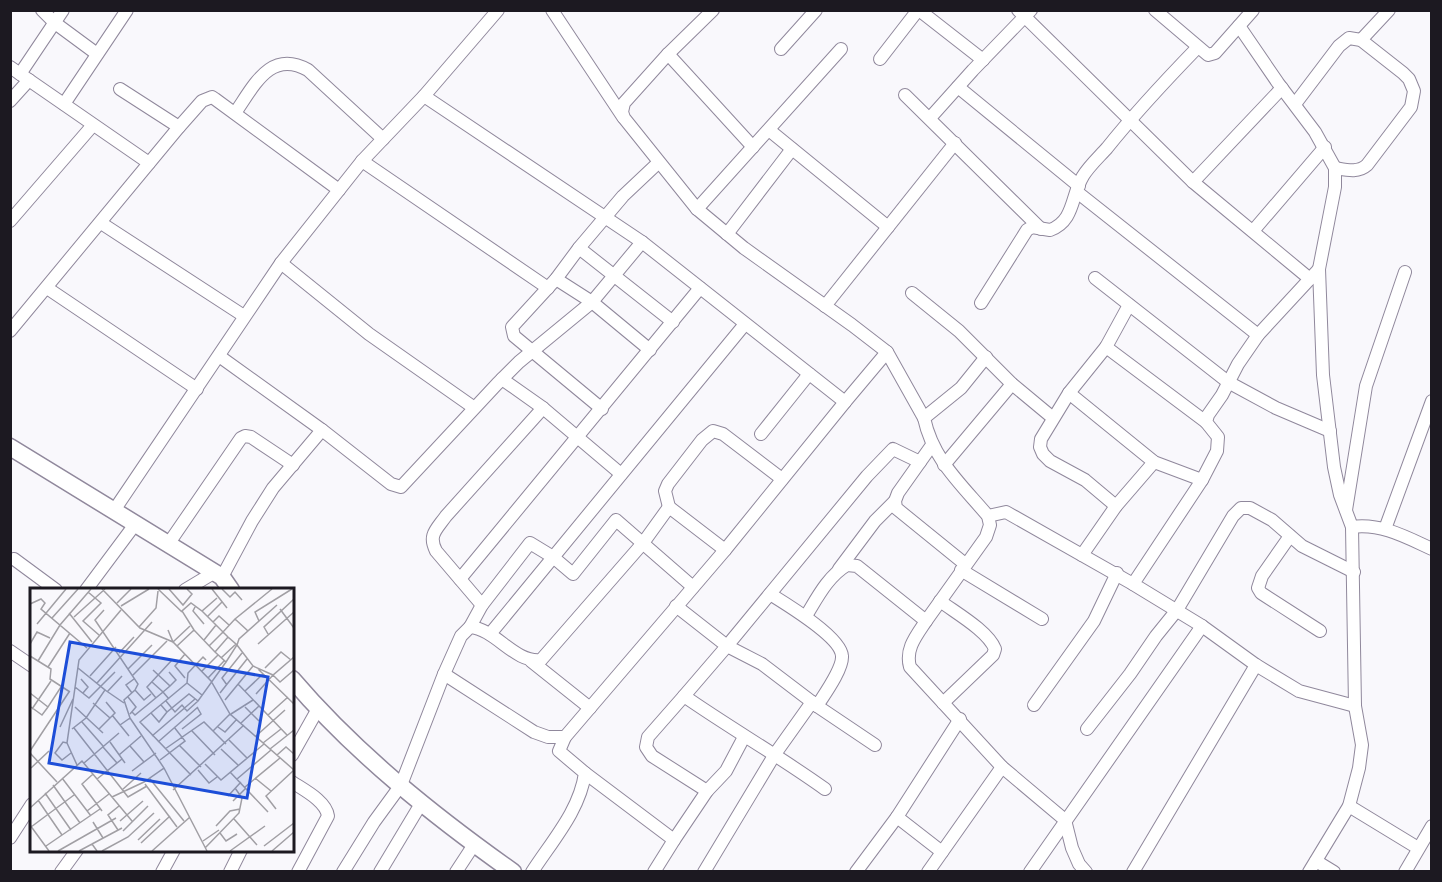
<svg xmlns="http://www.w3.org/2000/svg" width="1442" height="882" viewBox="0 0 1442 882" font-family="'Archivo Narrow',sans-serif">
	<rect width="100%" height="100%" fill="#f9f8fc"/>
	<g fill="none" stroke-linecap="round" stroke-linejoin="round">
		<g stroke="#90889c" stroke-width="14">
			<g id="street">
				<polyline points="42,10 55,23 97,54"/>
				<polyline points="552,10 623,117"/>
				<polyline points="713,10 668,54 624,103 622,112 624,118 697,209 744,248 852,325 887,352 924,418"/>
				<polyline points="919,10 983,60"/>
				<polyline points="1018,10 1193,182 1310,279"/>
				<polyline points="1155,10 1208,55 1215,53 1253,10"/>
				<polyline points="1239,26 1278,83 1315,132 1335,168 1335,187 1319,269 1323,375 1334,467 1340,495 1352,527 1355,706 1362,745 1359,768 1349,806 1309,872"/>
				<polyline points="1361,40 1389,10"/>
				<polyline points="781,49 816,10"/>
				<polyline points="668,54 753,147"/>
				<polyline points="880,59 918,10"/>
				<polyline points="10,67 149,163"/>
				<polyline points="20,74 63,10"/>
				<polyline points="958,87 1079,186"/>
				<polyline points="120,89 179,127"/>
				<polyline points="905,95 1041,229"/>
				<path d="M424,96L642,242L845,402L725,550L565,737L559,751L585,773C580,810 552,841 532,872"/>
				<polyline points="10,101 29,80"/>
				<polyline points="64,104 127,10"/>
				<path d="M1295,104L1339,46L1349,38L1361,40L1403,73L1409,79L1414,91L1411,107L1367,165C1358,173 1347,170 1335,168"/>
				<path d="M235,113C254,86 270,49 308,70L383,139"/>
				<polyline points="930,118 973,70 1031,10"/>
				<polyline points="769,130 888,227"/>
				<polyline points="362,161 548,288"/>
				<polyline points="1193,182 1282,88"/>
				<polyline points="1077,192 1258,335"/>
				<polyline points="697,209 841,49"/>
				<polyline points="10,221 93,125"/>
				<polyline points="101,223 244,316"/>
				<polyline points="1253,231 1325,147"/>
				<polyline points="727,234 792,149"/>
				<polyline points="579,248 673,322"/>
				<polyline points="281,263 369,334 473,407"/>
				<polyline points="1319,269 1258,335 1238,364 1222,395 1208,415 1206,422 1218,437 1217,451 1202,480 1133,584 1202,626 1256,665 1299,691 1355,706"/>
				<polyline points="1095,278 1228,382 1276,408 1330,431"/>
				<polyline points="556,279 592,302 650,350"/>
				<polyline points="47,288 197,389"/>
				<polyline points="912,293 959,331 1012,384 1053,418"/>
				<path d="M981,303L1027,230L1032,227L1050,230C1075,221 1071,195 1083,176C1089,166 1099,157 1107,148C1135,113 1166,80 1197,48"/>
				<polyline points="825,306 955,143"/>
				<polyline points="10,331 179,127 202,101 212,97 215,99 339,190"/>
				<polyline points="1106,347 1206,422"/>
				<polyline points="219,356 322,430 391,484 401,487 497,384 519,362 592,302 642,242"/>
				<polyline points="502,379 543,408 621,474"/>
				<polyline points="1069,393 1154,462 1202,480"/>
				<polyline points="845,402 887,352"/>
				<polyline points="602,409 514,336 512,327 556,279 579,248 623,196 658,163"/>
				<polyline points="761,434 809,374"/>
				<polyline points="932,445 898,493 895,501 896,508 965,564"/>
				<polyline points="944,465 1012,384"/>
				<polyline points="1116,506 1085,480 1050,461 1043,454 1040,447 1041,439 1069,393 1106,347 1129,305"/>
				<polyline points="669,507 665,491 668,484 702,440 713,431 723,434 782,479"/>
				<polyline points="115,509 281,263 362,161 424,96 498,10"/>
				<polyline points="1346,510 1366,386 1405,272"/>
				<polyline points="988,516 1006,512 1133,584"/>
				<path d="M1352,527C1381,523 1406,537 1432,549"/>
				<polyline points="1385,529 1432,401"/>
				<polyline points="1290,536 1262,576 1258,588 1261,593 1320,631"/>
				<polyline points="169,543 241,438 245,436 251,437 293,465"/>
				<polyline points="1082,555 1116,506 1154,462"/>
				<polyline points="14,559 56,590"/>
				<polyline points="839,569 875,521 895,501"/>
				<polyline points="961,570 1042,619"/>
				<polyline points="222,577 252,521 273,488 322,430"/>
				<polyline points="460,579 700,288"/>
				<polyline points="86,590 136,523"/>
				<polyline points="185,590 215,572"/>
				<path d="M940,601C956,613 988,631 995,649L993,655L943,703"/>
				<path d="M482,605L436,551C428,535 436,530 446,516L543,408"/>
				<path d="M676,606L727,646L684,696C730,728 779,756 825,789"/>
				<path d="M806,616C817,598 828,576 847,565L857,566L926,621L986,537L990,525L988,516C961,484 933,460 924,418L961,388L986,357"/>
				<path d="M926,621C916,636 905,649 910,667L1002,767L1065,820L1072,848L1079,864L1086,872"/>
				<polyline points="470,627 482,605 530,543 553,557 573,574 616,520 693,587"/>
				<polyline points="490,634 745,324"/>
				<polyline points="10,651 32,666"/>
				<polyline points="531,661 590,708"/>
				<polyline points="444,674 534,732 548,737 565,737"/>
				<polyline points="684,696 648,737 646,747 652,756 707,791"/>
				<polyline points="812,702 762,664 727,646 867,476 893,449 920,462"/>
				<polyline points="1034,705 1094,621 1117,573"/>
				<polyline points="817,706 875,745"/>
				<polyline points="1087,729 1130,674 1156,636 1177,610 1233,516 1241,508 1250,508 1272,520 1302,546 1354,572"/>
				<polyline points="292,755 319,707"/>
				<polyline points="585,773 674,840 654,872"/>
				<path d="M292,782C304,790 326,801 328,816L298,872"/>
				<polyline points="1349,806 1418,848"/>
				<polyline points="897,817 942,852"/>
				<polyline points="10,838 32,804"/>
				<polyline points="674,840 707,791 726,771 744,737"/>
				<polyline points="1316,861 1334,872"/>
				<polyline points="61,872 77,850"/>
				<polyline points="162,872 174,850"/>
				<polyline points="230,872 241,850"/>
				<path d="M343,872L374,822L401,785L444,674L461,636L470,627C496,629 514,663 541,660L643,543L669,507L725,550"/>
				<polyline points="380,872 422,802"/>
				<polyline points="456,872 475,843"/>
				<path d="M704,872L775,754L812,702L817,706C824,695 843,669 842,656C841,637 786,604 770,594"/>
				<polyline points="856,872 897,817 960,719"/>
				<polyline points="928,872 1002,767"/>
				<polyline points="1030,872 1202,626"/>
				<polyline points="1133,872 1256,665"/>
				<polyline points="1405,872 1432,826"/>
			</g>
		</g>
		<g stroke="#90889c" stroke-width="19">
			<g id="secondary">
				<polyline points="10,447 222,577 231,590"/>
				<path d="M292,679C355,753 434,816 513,872"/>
			</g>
		</g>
		<use href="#street" stroke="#fff" stroke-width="12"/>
		<use href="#secondary" stroke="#fff" stroke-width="16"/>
	</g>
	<g transform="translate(30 588)">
		<rect width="264" height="264" fill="#f9f8fc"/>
		<path fill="none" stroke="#a19fa4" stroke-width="1.5" d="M72,1L110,40L143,54L181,93L200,126L264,182M128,1L152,24M139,1L153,17L162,6L157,1M182,1L197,20M192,1L200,9L205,4L212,12M58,4L71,15L53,33L69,47M87,15L101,1M0,16L11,11L15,15L11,21L57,60M247,17L209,51L207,57L223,78L243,87L264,69M91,18L119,1M165,19L163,23L174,36M250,21L264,40M74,22L65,32L108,96L105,102M172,23L193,44L205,31L218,43M39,25L62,54M178,28L192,14M44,29L75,1M22,30L48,1M205,31L242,1M229,33L225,24L262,1M183,34L189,28L199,37M7,36L36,1M109,39L126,20L128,3M138,42L143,54L160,38M164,42L152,23L161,15L172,23L187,10M238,46L234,39L264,11M174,52L186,37M0,56L7,44L20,50M228,56L264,24M147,58L164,42L185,64L196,74L207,57L198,49L185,64M179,58L193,44L198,49M89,65L104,49M0,68L21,81L20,91L40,104M191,70L206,56M8,73L30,37L61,1M18,79L40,45M235,80L251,64L261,72M98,81L122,57M228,81L264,116M123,82L140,98L133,104L139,111M172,83L188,67M139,84L146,92L140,98M60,88L86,59M102,88L137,53M155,90L145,78L155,66M178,90L194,73M51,91L58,99L53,105M67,95L122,34M157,95L110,134L161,187M157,95L158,85L173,69L176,72M157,95L172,107M208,96L257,147M197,97L192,90L212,65M45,99L59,110L85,84M75,102L94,115M215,103L233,86M77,104L92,88M0,105L18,119L31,99M102,105L96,97L104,91M190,105L217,71M226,106L243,87L250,94L264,82M98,109L106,119L100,126M126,110L117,99L142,72M195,112L223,78M136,113L145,124L152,117L157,123L168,113M63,115L80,130M131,117L137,124L159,106L168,113L196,74M1,119L12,127L18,119M45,119L73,145M215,119L229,133M2,121L21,93M102,124L105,127L133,104L122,94M121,125L129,134L137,124M201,126L223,112M82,127L99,148M238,127L258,109M52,134L73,158M211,135L229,118M90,137L100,130L94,112L105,102L114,112L121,106M30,139L43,111M188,139L195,144L207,131M44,140L98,209L117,198M42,141L56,130L75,102L48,80M69,141L85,125L76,114M152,141L171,126L167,119M162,143L185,167M183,143L200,126M122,148L165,111M226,148L255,122M199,152L217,170M80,154L95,175M128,154L168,119M37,155L33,154L25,165L32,172L41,165M233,155L251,141M149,157L171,179M100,158L114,174M73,159L87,175M135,161L174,134L196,156M191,161L208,177M240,161L264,142M0,163L39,104M0,165L27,194M89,167L111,148M247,167L256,159L264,166M130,172L155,153L144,139M54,175L89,145M175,176L191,192L234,156M47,177L37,155L49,72L91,22M1,180L19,163M134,180L177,263M168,182L179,195L187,189M102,183L126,165M200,184L238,224M63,186L52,196L72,223M32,190L61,228M225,190L241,203M67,191L92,171M120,191L154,233M207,191L241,162M115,196L147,239M23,197L50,235M215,199L250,170M92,202L111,185M143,202L214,137M15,205L41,242M198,208L211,194M82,209L114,194L134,180L100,130M8,212L32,247M203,213L216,200M0,220L52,173L102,233M246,221L236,208L264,182M57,223L79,206M204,231L227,257M90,233L113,213M63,234L73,250M0,237L19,263M186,238L200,223L210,221M1,239L44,207M88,242L78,227L89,218M93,243L118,218M190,245L196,253L207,246M108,252L130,231M173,253L189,242M111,255L140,228M62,256L92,240M16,258L70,221M234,258L264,235M175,260L209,225L212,210L205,200M28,263L86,230M49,263L62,256L67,263M72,263L98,249L124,225M122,263L160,229M200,263L235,238M242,263L264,244"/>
		<path fill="#1d4ed8" fill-opacity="0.15" stroke="#1d4ed8" stroke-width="3" d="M40,54L238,89L217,210L19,175Z"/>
		<rect width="264" height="264" fill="none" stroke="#1c1921" stroke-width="3"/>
	</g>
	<rect width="1442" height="882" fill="none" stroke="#1c1921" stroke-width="24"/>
</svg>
